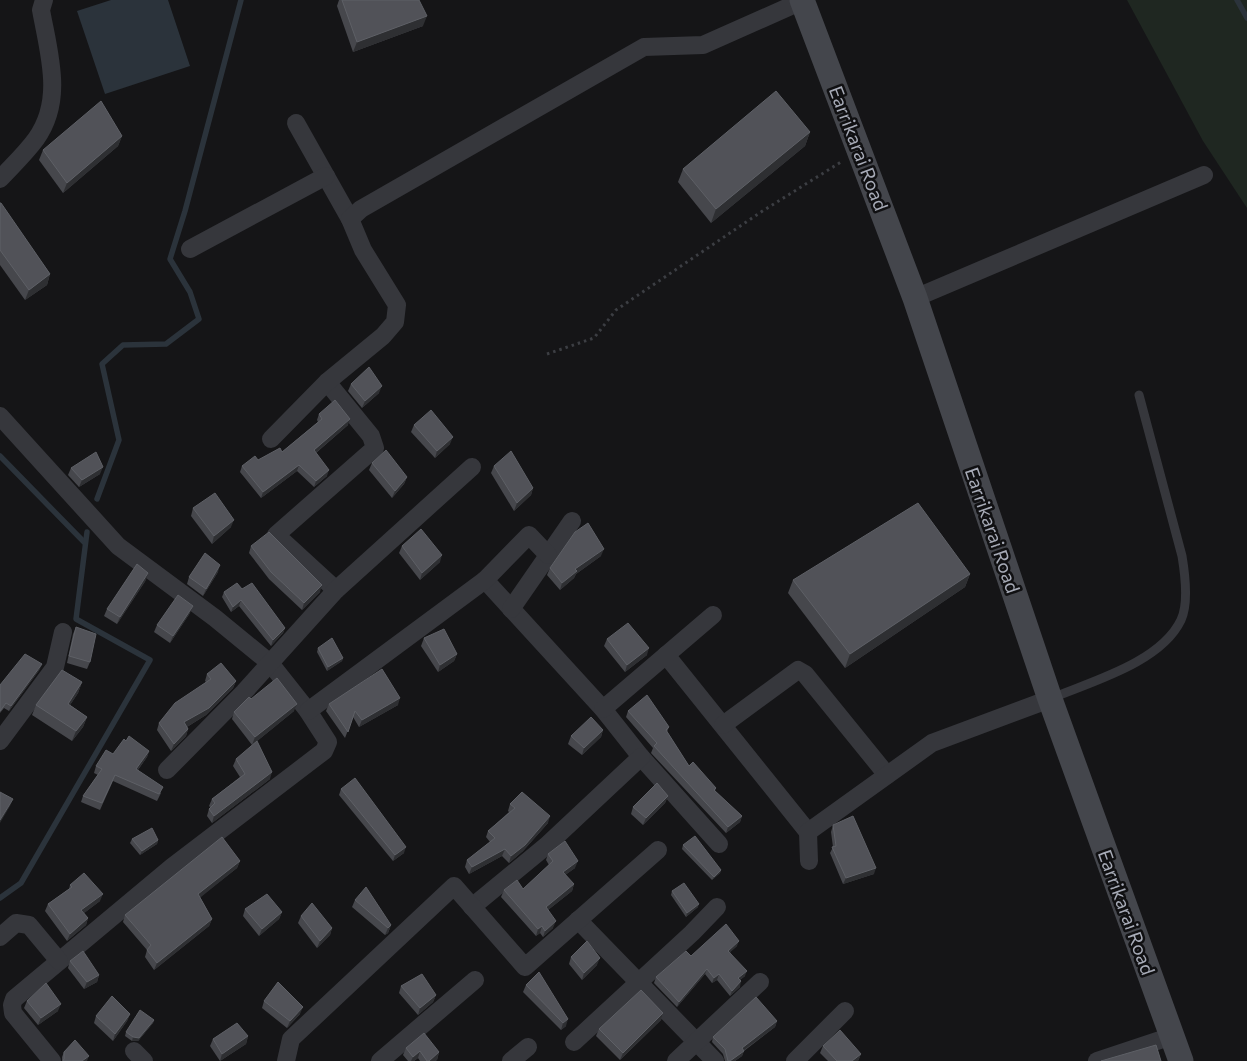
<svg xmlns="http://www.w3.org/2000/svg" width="1247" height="1061" viewBox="0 0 1247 1061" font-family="Commissioner,sans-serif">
	<rect width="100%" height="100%" fill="#151517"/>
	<polygon fill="#1f2721" points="1127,0 1247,0 1247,208 1203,141"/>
	<polygon fill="#2b333b" points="111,0 168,0 190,66 105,94 77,11"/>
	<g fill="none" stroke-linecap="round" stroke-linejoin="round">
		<g stroke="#2b333b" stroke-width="5.5">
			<polyline points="1237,0 1247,18"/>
			<polyline points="0,456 84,542"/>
			<polyline points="97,499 119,440 102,364 123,345 166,344 199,319 190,292 170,259 185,211 241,0"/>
			<polyline points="0,898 21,883 150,660 76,619 87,532"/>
		</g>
		<polyline stroke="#3c3e43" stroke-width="3" stroke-dasharray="2.5 4" stroke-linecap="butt" points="547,354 594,338 616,310 761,212 841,162"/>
		<path stroke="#36373c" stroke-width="9" d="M1052,698C1093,681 1161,662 1181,620C1189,603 1185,574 1182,556L1139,395"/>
		<g stroke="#36373c" stroke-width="18">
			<polyline points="296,123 350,219"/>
			<path d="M0,179C12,166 25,154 36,139C64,100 49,54 41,10L44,0"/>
			<polyline points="190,249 326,176"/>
			<polyline points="915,298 1204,175"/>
			<polyline points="327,382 371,436 375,448 276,535 336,590"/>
			<polyline points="0,416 118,546 215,618 270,663 308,711 328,742 324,751 172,867 14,999 12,1005 13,1013 52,1061"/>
			<polyline points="271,439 327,382 383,336 395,322 397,305 363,250 350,219 361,209 644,47 703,45 802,1"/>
			<polyline points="485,580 603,709 641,757 719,844"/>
			<polyline points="511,609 572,521"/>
			<polyline points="666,655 808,832"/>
			<polyline points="603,709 713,615"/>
			<polyline points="308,711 485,580 529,535 548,555"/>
			<polyline points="723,725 798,670 805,674 887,775"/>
			<polyline points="0,741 55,667 63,632"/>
			<polyline points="167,770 244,692 336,590 472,467"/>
			<polyline points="809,861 808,832 932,743 1050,699"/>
			<polyline points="472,907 546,846 641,757"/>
			<polyline points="578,920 715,1061"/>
			<polyline points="0,937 16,923 29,925 59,961"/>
			<polyline points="574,1042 692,933 717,907"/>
			<polyline points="134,1051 144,1061"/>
			<polyline points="286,1061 291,1039 454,886 525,967 658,850"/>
			<polyline points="380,1061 475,980"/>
			<polyline points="511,1061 528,1047"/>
			<polyline points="676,1061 760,982"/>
			<polyline points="795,1061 845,1011"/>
			<polyline points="1097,1061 1172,1036"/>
		</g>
		<polyline stroke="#44464c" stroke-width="25" points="802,0 915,298 1050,699 1181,1061"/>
	</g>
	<g fill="#46474c">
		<polygon points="339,0 419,0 423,26 353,52 337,6"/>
		<polygon points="810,132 805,146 711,223 678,182 683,169"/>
		<polygon points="122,136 118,146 63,193 39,160 43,150"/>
		<polygon points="0,203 50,274 47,285 25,300 0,265"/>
		<polygon points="351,384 379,393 362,408 348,391"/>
		<polygon points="319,414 348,425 316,453 327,476 314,487 297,471 261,498 240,472 242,466 282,452 318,422 317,420"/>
		<polygon points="414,425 450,444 435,458 411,432"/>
		<polygon points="372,463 407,477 404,484 392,498 369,470"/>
		<polygon points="494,466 533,488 531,495 514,511 491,473"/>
		<polygon points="71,468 100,474 79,487 68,475"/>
		<polygon points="193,508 231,527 212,544 191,516"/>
		<polygon points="251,546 320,592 302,610 269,579 249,553"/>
		<polygon points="402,546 440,562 420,580 399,553"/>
		<polygon points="601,556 576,574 574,578 560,590 547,575 550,568"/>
		<polygon points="218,572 203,596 187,584 189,577"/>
		<polygon points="970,574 965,587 845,668 788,593 793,580"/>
		<polygon points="146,580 117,624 104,616 107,609"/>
		<polygon points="242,589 285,628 283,633 271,646 239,606 231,612 222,597 224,592"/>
		<polygon points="190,613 170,643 154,632 157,625"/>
		<polygon points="76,627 90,662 87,669 67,663 73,634"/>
		<polygon points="424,638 457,654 454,661 438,672 421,646"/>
		<polygon points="607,639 647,655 625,672 604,646"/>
		<polygon points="318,648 343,658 342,661 327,671 317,652"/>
		<polygon points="40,669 9,711 4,708 0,713 0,685"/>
		<polygon points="207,674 236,681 233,688 206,715 187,727 188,729 186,736 171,751 157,730 159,723 206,682 205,681"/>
		<polygon points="82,682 78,693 70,705 87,717 83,727 72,741 32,715 36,705"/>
		<polygon points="251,699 294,711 252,745 232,719 234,712"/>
		<polygon points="329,704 398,705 359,727 353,717 345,738 326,711"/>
		<polygon points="628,711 669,727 667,732 689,766 716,788 715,791 742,816 740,822 726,833 651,753 653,748 626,717"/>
		<polygon points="603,730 601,737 582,755 568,744 571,736"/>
		<polygon points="149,751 147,757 138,770 161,793 157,801 113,781 100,810 81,802 83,796 98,775 94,773 96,766 113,754"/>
		<polygon points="236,759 270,779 212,823 207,816 209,809 211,808 209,806 212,799 240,777 233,766"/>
		<polygon points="341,789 404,853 393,861 339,795"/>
		<polygon points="668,796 665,803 643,825 631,814 633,807"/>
		<polygon points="510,804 548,823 523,851 509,863 502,856 469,874 465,867 467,860 490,842 486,837 488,831 509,812 508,811"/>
		<polygon points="833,825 874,874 843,884 830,853 833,847 831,832"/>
		<polygon points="132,839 158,840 157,844 140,855 130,843"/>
		<polygon points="683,845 721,870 720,873 712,880 682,849"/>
		<polygon points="548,854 575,868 565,875 574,884 572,891 548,910 553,928 543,937 540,933 536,936 501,897 504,890 523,889 549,865 546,860"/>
		<polygon points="240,861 237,868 200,897 212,919 209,926 154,970 145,957 147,950 123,922 125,915"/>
		<polygon points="70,885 100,901 84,913 88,918 86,925 67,941 45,911 48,904 69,889"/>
		<polygon points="672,891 698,907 686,917 671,895"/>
		<polygon points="355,900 391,925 388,933 385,935 352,907"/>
		<polygon points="245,909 282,912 279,919 259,936 243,916"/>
		<polygon points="301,916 332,928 330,935 317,948 298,923"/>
		<polygon points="737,946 730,952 745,976 740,980 740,987 730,996 717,980 712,983 705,974 677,1007 654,983 656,977 691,956"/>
		<polygon points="571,957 597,965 582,980 569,964"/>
		<polygon points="70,961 99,975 97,982 84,989 68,968"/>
		<polygon points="539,972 566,1026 561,1030 523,992 526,985"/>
		<polygon points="401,986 436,995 433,1002 418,1015 399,993"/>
		<polygon points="27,1001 58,1011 38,1025 24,1008"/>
		<polygon points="264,1001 300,1014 287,1028 262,1008"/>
		<polygon points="663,1013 661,1020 620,1060 596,1036 599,1029"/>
		<polygon points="130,1014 127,1021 113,1041 94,1023 96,1016"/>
		<polygon points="154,1020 153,1023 138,1041 132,1041 125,1036 126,1032"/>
		<polygon points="777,1021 775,1027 744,1051 742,1056 735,1061 725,1061 723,1054 712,1042 713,1037"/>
		<polygon points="248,1036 246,1044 220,1061 210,1046 213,1039"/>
		<polygon points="823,1046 861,1054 858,1061 828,1061 820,1053"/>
		<polygon points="406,1048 439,1052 437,1060 435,1061 420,1061 418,1058 414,1061 408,1061 403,1055"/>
		<polygon points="64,1052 87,1061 62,1061 62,1057"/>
	</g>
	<g fill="#2e2f32">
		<polygon points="427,16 423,26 353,52 357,42"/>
		<polygon points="810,132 805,146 711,223 716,209"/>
		<polygon points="122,136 118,146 63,193 67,183"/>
		<polygon points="50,274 47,285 25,300 29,290"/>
		<polygon points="382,386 379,393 362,408 365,401"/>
		<polygon points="350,419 348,425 312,456 314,450"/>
		<polygon points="453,437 450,444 435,458 437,451"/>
		<polygon points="299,465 297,471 261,498 263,492"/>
		<polygon points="103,467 100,474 79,487 82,480"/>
		<polygon points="329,470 327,476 314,487 316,481"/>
		<polygon points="407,477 404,484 392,498 395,491"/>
		<polygon points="533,488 531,495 514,511 517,503"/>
		<polygon points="234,520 231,527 212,544 214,536"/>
		<polygon points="604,549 601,556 576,574 574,578 560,590 562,583 575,569"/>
		<polygon points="442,555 440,562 420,580 422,573"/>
		<polygon points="220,565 218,572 203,596 206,589"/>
		<polygon points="148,573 146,580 117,624 120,617"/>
		<polygon points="970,574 965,587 845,668 850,654"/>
		<polygon points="322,585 320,592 302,610 304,603"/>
		<polygon points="241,600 239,606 231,612 233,607"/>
		<polygon points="193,606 190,613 170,643 173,636"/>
		<polygon points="285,628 283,633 271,646 273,640"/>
		<polygon points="649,648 647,655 625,672 627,665"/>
		<polygon points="457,654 454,661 438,672 440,665"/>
		<polygon points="343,658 342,661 327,671 328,667"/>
		<polygon points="42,664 40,669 9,711 11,706"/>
		<polygon points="236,681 233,688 206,715 182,730 184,722"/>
		<polygon points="82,682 78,693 64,714 68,704"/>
		<polygon points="400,698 398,705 359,727 362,720"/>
		<polygon points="297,704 294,711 252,745 255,737"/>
		<polygon points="87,717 83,727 72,741 76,731"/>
		<polygon points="188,729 186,736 171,751 174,744"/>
		<polygon points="603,730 601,737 582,755 584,748"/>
		<polygon points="149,751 147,757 134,775 136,769"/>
		<polygon points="272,772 270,779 212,823 214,816"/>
		<polygon points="668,796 665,803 643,825 646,818"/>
		<polygon points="13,799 10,806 0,823 0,820"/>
		<polygon points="550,816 548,823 523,851 509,863 511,856"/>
		<polygon points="742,816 740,822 726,833 728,827"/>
		<polygon points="158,840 157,844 140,855 142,851"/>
		<polygon points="406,847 404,853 393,861 395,855"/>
		<polygon points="505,849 502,856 469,874 472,867"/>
		<polygon points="240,861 237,868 196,901 198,894"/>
		<polygon points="578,861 575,868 560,879 563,872"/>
		<polygon points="876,868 874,874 843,884 846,878"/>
		<polygon points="721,870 720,873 712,880 714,877"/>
		<polygon points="574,884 572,891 543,914 546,907"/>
		<polygon points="103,894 100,901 79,917 81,910"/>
		<polygon points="699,904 698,907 686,917 687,913"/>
		<polygon points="282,912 279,919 259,936 262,929"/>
		<polygon points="88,918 86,925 67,941 70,934"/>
		<polygon points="212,919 209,926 154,970 157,963"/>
		<polygon points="556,921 553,928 543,937 545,931"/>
		<polygon points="391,925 388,933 385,935 388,928"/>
		<polygon points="542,926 540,933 536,936 538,929"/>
		<polygon points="332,928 330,935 317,948 320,941"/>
		<polygon points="739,941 737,946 726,956 728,951"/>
		<polygon points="600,958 597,965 582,980 584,973"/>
		<polygon points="707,969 705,974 677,1007 679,1002"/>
		<polygon points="747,971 745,976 736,983 738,978"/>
		<polygon points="719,974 717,980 712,983 714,978"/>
		<polygon points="99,975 97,982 84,989 87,982"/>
		<polygon points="741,981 740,987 730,996 732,991"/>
		<polygon points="436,995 433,1002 418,1015 420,1008"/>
		<polygon points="61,1004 58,1011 38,1025 41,1018"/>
		<polygon points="303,1007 300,1014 287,1028 290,1021"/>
		<polygon points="663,1013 661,1020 620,1060 623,1053"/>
		<polygon points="130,1014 127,1021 113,1041 115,1034"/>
		<polygon points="568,1019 566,1026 561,1030 563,1023"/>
		<polygon points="154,1020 153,1023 138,1041 132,1041 133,1037"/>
		<polygon points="777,1021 775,1027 740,1053 742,1048"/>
		<polygon points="248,1036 246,1044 220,1061 222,1054"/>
		<polygon points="420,1051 418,1058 414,1061 411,1061 413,1057"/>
		<polygon points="744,1051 742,1056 735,1061 730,1061"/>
		<polygon points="439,1052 437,1060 435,1061 429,1061"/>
		<polygon points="861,1054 858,1061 852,1061"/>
		<polygon points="89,1056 87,1061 82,1061"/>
	</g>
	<g fill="#515258" stroke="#5e6066">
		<polygon points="342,0 419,0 427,16 357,42"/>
		<polygon points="776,91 810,132 716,209 683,169"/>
		<polygon points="101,101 122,136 67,183 43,150"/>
		<polygon points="0,203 1,203 50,274 29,290 0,250"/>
		<polygon points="369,367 382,386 365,401 351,384"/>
		<polygon points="335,400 350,419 314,450 329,470 316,481 299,465 263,492 242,466 255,456 258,460 280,448 282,452 322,419 319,414"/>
		<polygon points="431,410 453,437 437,451 414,425"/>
		<polygon points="386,450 407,477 395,491 372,463"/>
		<polygon points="511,451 533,488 517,503 494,466"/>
		<polygon points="96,452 103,467 82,480 71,468"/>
		<polygon points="215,493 234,520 214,536 193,508"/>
		<polygon points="918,503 970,574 850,654 793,580"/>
		<polygon points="588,523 604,549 575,569 577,571 562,583 550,568 575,532"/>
		<polygon points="421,529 442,555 422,573 402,546"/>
		<polygon points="269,532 322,585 304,603 271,572 251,546"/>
		<polygon points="205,553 220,565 206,589 189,577"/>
		<polygon points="137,564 148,573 120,617 107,609"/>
		<polygon points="237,583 242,589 252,583 285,628 273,640 241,600 233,607 224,592"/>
		<polygon points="178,595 193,606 173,636 157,625"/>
		<polygon points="628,623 649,648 627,665 607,639"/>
		<polygon points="76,627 96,634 90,662 69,656"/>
		<polygon points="444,629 457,654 440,665 424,638"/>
		<polygon points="332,638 343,658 328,667 318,648"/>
		<polygon points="25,654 42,664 11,706 6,703 0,711 0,685"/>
		<polygon points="221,663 236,681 209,708 184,722 188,729 174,744 159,723 175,703 211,679 207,674"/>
		<polygon points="382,669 400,698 362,720 355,711 348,732 329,704"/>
		<polygon points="62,670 82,682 68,704 87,717 76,731 36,705"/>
		<polygon points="277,678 297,704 255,737 234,712 249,697 251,699"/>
		<polygon points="647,695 669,727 666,730 689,766 693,762 716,788 714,790 742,816 728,827 654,746 657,743 628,711"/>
		<polygon points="591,717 603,730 584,748 571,736"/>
		<polygon points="129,736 149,751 136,769 163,787 159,794 115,775 102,803 83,796 102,769 96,766 106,750 113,754 124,739 126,741"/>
		<polygon points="257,741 272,772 214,816 209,809 215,803 212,799 245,774 236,759"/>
		<polygon points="355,778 406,847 395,855 341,789"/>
		<polygon points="657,783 668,796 646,818 633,807"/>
		<polygon points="0,792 13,799 0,820"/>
		<polygon points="522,792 550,816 525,845 511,856 505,849 472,867 467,860 495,838 488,831 515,808 510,804"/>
		<polygon points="853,816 876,868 846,878 832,847 836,846 833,825"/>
		<polygon points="152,828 158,840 142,851 132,839"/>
		<polygon points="695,836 721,870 714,877 683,845"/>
		<polygon points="222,837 240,861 198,894 212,919 157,963 147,950 151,945 125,915"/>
		<polygon points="565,841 578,861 563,872 574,884 546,907 556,921 545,931 542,926 538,929 504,890 517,880 523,889 553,861 548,854"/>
		<polygon points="84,873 103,894 81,910 88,918 70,934 48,904 72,887 70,885"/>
		<polygon points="684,883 699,904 687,913 672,891"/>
		<polygon points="366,887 391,925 388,928 355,900"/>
		<polygon points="267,894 282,912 262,929 245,909"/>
		<polygon points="312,903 332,928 320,941 301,916"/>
		<polygon points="726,924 739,941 728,951 747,971 738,978 741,981 732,991 719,974 714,978 707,969 679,1002 656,977 686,951 691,956"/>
		<polygon points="587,941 600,958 584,973 571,957"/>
		<polygon points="83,951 99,975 87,982 70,961"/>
		<polygon points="539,972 568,1019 563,1023 526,985"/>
		<polygon points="422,974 436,995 420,1008 401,986"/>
		<polygon points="278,982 303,1007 290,1021 264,1001"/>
		<polygon points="46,983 61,1004 41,1018 27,1001"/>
		<polygon points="641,990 663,1013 623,1053 599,1029"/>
		<polygon points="112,996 130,1014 115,1034 96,1016"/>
		<polygon points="756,997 777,1021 742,1048 744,1051 730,1061 728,1061 725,1049 713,1037"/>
		<polygon points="140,1010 154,1020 139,1038 133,1037 126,1032"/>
		<polygon points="237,1023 248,1036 222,1054 213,1039"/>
		<polygon points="840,1030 861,1054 852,1061 837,1061 823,1046"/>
		<polygon points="424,1033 439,1052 429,1061 427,1061 420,1051 413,1057 406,1048"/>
		<polygon points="75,1040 89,1056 82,1061 63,1061 64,1059 64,1052"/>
		<polygon points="1156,1045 1161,1061 1101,1061"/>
	</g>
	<g text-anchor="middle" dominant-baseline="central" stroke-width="5" stroke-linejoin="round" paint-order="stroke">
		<g font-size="19" fill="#a7abb7" stroke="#101012">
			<text transform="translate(859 148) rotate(69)">Earrikarai Road</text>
			<text transform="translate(993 530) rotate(71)">Earrikarai Road</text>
			<text transform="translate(1127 912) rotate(70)">Earrikarai Road</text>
		</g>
	</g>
</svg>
